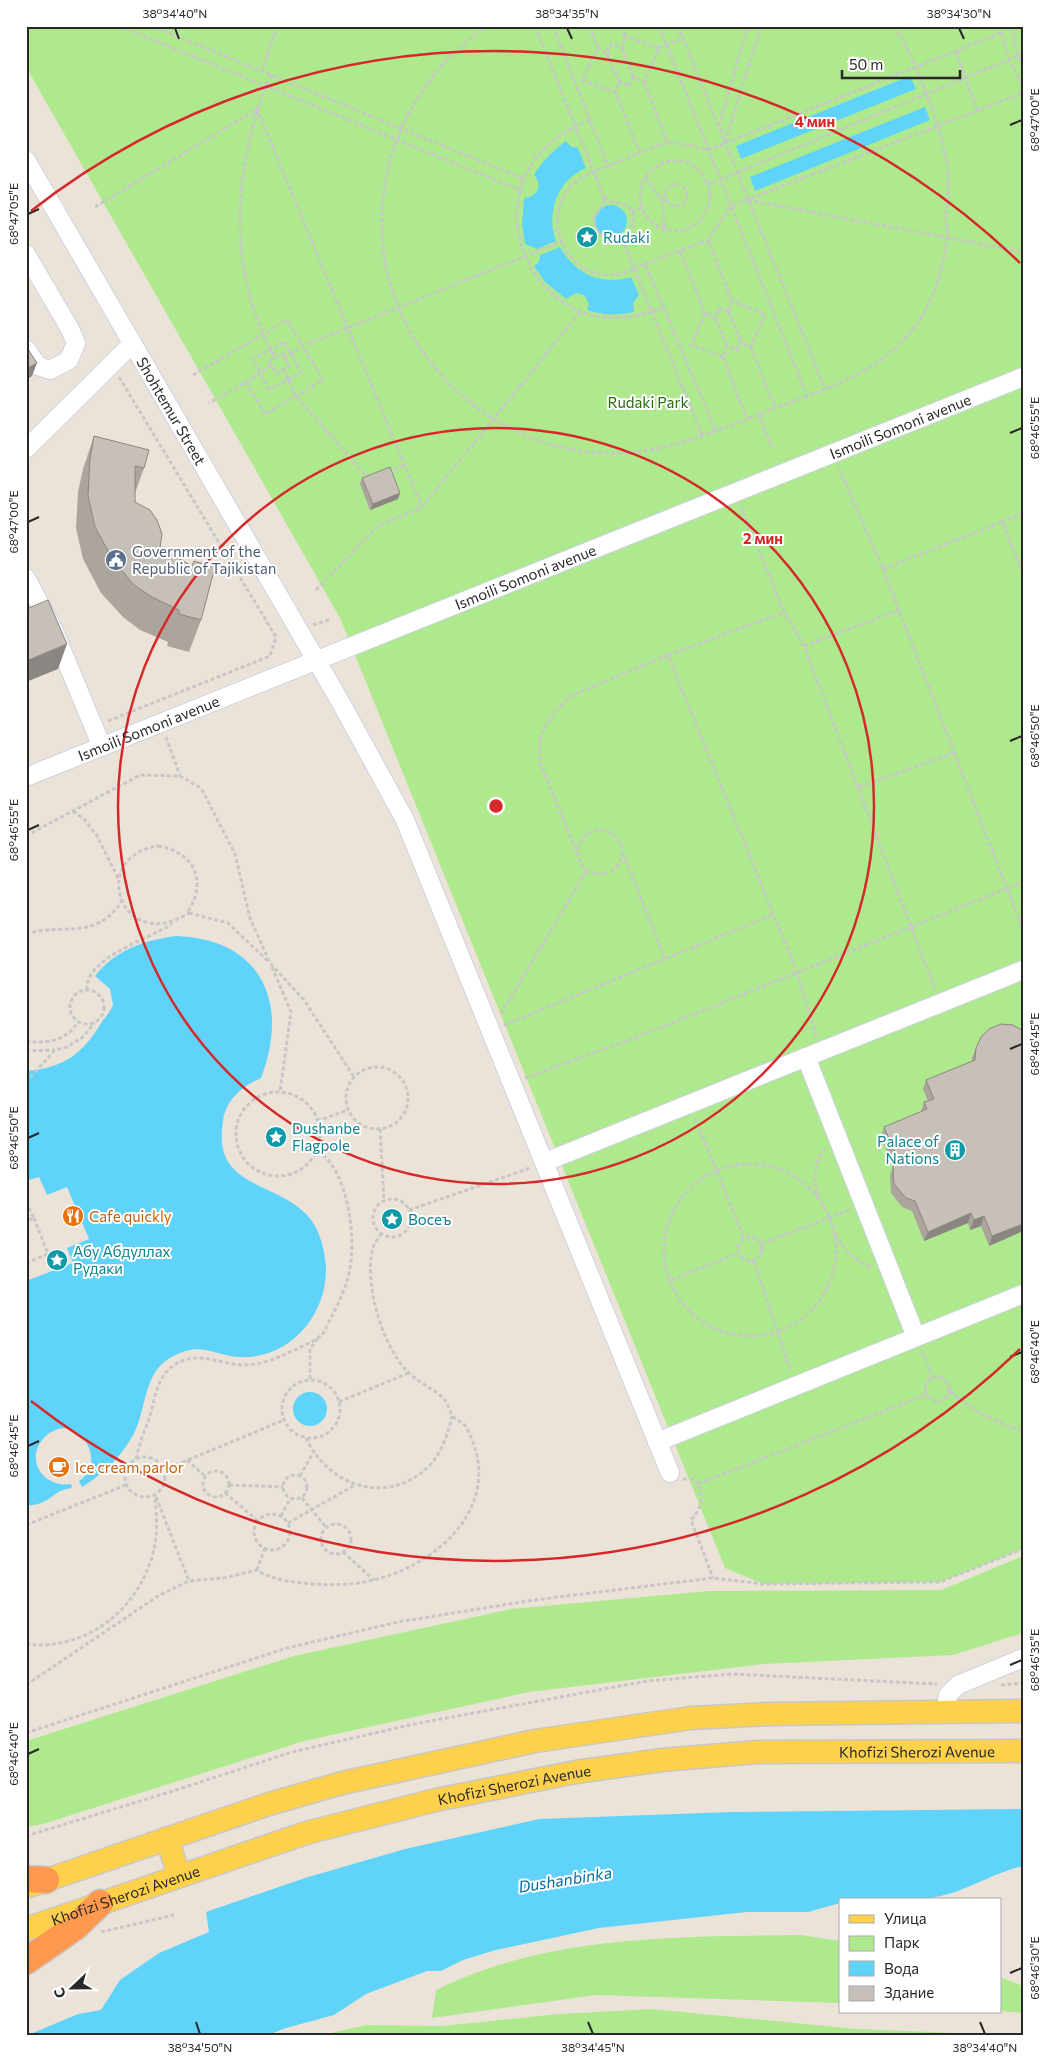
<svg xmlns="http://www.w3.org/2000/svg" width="1049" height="2061" viewBox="0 0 1049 2061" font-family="Commissioner,sans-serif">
	<rect width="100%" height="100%" fill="#ece3d8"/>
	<g fill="#afe98e">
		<polygon points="26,26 1023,26 1023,1549 940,1582 763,1584 725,1568 340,618 26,67"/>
		<polygon points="1023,1556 1023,1633 953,1655 765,1664 529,1692 304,1741 43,1824 26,1827 26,1741 294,1656 511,1609 709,1591 941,1590"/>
		<path d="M801,1935L840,1941V2003L596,1995L432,2018L436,1990C550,1934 677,1937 801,1935Z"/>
		<polygon points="1000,1977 1023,1986 1023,2013 1000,2011"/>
		<polygon points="652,2009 857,2029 1005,2035 321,2035 367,2025 442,2026 559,2014"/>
	</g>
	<g fill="#5fd3fa">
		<polygon points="910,76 916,89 741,159 736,146"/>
		<polygon points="925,107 930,120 755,191 750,177"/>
		<path d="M566,141L570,146L578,148L586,168C557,180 546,213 556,241L537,249L525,244L522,225L524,198C537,197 544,185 534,175C542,161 554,150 566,141Z"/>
		<circle cx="611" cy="221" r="16"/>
		<path d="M560,247C575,274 601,286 631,277L639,295L633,303L634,312C618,316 602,315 587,310L589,304L584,295L576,293L566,299L545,282L534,266L539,262L540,255Z"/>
		<path d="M176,936C262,939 290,1003 261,1078C243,1086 226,1099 223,1121C212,1187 271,1180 305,1213C319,1226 325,1249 326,1268C327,1314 291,1358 243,1357C212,1357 203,1339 170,1358C142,1374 147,1412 132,1437C119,1459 103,1474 82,1487L79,1481C109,1462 78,1411 48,1434C42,1439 37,1446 36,1454C34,1474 53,1487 71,1484L72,1488C55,1491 59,1493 47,1500C41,1504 33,1505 26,1506V1281L73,1263L67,1248L89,1239L67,1187L47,1195L39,1177L26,1181V1071C63,1068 81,1055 100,1025C104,1018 110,1013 113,1005L110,989L95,976C115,950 145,940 176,936Z"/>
		<circle cx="310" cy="1409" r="17"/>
		<path d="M1023,1809V1866C998,1872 978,1884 955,1892C918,1904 878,1900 840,1900V1903L808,1912H747L599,1928L496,1950L463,1960L441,1971H427L366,1994L334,2015L286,2028L268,2035H28L78,2014L101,2010L120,1980L159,1953L209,1932L206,1912L305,1878L405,1849L539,1819L732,1812Z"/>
	</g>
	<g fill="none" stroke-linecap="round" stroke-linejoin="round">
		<g stroke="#cdd2e3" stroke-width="20">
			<g id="minor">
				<path id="s1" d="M26,160L341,703L405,820L670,1473"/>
				<polyline points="26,254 70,329 76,343 69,360 50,370 38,366 26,349"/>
				<polyline points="26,449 132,344"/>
				<polyline points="26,578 53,629 102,747"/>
				<path id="s2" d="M26,777L1023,377"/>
				<polyline points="806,1057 916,1337"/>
				<polyline points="545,1162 1023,970"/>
				<polyline points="657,1442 1023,1294"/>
				<polyline points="945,1712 948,1695 958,1685 1023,1658"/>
			</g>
		</g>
		<g stroke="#c7c7c7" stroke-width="25">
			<g id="major">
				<polyline points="167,1838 179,1876"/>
				<polyline points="29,1886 269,1804 342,1783 535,1741 691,1718 769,1714 1023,1711"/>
				<path id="s3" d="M26,1929L306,1833L436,1800L576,1772L662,1760L758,1752L1023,1751"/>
			</g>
		</g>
		<g stroke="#c7c7c7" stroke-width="29">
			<g id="highway">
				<polyline points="26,1879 46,1880"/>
				<polyline points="26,1961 75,1927 100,1903"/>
			</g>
		</g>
		<g stroke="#c7c7c7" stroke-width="3" stroke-dasharray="4 2.5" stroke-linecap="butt">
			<polyline points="119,26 520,190"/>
			<polyline points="152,26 524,179"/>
			<path d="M487,26C420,72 380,146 382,228C384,353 495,457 619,453C674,451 724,428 775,408C822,390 876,374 910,333C931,309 942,272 947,241C948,233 946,224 946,216C947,199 950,183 947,166C943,131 914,55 894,26"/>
			<polyline points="535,26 604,197"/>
			<polyline points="553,26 608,166"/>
			<polyline points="589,26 598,48"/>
			<polyline points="621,26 625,36"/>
			<polyline points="659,26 807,396"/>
			<polyline points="678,26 825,389"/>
			<polyline points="1000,26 1009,60 1023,86"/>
			<path d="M1013,26C1013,41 1016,53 1023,66"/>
			<polyline points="622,48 633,77"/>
			<polyline points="659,48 683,38"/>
			<polyline points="956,51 977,110"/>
			<polyline points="607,54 619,81"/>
			<polyline points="262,72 277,26"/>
			<path d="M271,75C233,162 225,272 275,357"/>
			<polyline points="644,82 668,143"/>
			<polyline points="616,93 582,80 598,48 607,54 611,44 622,48 625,36 659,48 644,82 633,77 630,86 619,81 616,93 640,154"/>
			<path d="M590,120C450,172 532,365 663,307"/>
			<polyline points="719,126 748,26"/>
			<polyline points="725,142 761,26"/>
			<circle cx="675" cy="196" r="35"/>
			<polyline points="646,177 662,200 665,229"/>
			<circle cx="676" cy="195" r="11"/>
			<polyline points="707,185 1023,54"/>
			<path d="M604,197C616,207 636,198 633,225L624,238L607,240L595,228L594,217L604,204Z"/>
			<polyline points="748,200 1023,252"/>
			<polyline points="95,207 257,109 422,507"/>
			<polyline points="632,212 642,208"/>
			<polyline points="622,239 703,437"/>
			<polyline points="708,240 732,301"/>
			<polyline points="680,251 705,313"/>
			<polyline points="645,264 708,240 731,206 1023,93"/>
			<polyline points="729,312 741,342"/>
			<polyline points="715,318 727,346"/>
			<polygon points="284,342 301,372 269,390 253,359"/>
			<polyline points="751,347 775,408"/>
			<polygon points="282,353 289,366 276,373 269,360"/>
			<polyline points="284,357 303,346 560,242"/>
			<polyline points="723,357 691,345 705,313 715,318 719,308 729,312 732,301 765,314 751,347 741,342 737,350 727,346 723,357 747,419"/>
			<polyline points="283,369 296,396 368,478"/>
			<polyline points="193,375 287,320 323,380 265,414 246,382 209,403"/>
			<polyline points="246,382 272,365"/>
			<polyline points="759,414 772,447"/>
			<path d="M716,431L645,264C636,268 623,274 613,275C562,278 537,210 578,180C590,172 607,167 620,161C635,156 651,146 667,143C678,141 697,148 708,150L1001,33"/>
			<polyline points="839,468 883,569 1023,930"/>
			<polyline points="388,472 405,465"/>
			<polyline points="741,507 784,612 804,646 935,990"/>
			<polyline points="1023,513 1002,522 1023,573"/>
			<polyline points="883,569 1002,522"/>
			<polyline points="316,590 378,526 422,507 581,311"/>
			<polyline points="313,625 332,619"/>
			<polyline points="804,646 899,610"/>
			<polyline points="668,655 784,612"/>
			<polyline points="108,721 270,656 276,637 119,377"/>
			<polyline points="166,737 180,776"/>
			<polyline points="859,787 956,752"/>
			<polyline points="73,811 85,820 97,836 119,880"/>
			<circle cx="600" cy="852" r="22"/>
			<polyline points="26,836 140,775 180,776 201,788 235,854 250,918 270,963 304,1000 354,1077"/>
			<path d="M158,846C195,852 208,882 187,913H189C121,956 87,856 158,846Z"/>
			<polyline points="623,853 665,959"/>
			<polyline points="578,856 540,762 539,748 541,736 550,718 570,696 668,655 797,972 816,1036"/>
			<polyline points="189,913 228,923 269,962"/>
			<path d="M26,934C64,922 95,942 122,901"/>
			<polyline points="272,967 291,1012 280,1092"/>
			<circle cx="87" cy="1007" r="17"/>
			<path d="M87,990C84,958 151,938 172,924"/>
			<polyline points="501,1014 587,870"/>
			<polyline points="504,1025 772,915"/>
			<path d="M26,1041C47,1044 66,1041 78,1022"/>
			<polyline points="26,1051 55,1050"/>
			<circle cx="377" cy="1098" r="31"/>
			<polyline points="525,1078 629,1040 1023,882"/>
			<polyline points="26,1082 55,1050 67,1047 83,1037 94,1023"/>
			<circle cx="278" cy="1134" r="42"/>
			<polyline points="695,1118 744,1238"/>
			<polyline points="317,1121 348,1110"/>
			<polyline points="380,1129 384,1201"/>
			<circle cx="750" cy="1250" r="86"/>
			<path d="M818,1195C813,1179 814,1162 825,1149"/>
			<circle cx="392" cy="1218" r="19"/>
			<polyline points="26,1202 34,1218 26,1221"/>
			<polyline points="409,1210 530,1168"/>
			<path d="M835,1234C844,1249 855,1262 872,1267"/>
			<circle cx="750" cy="1249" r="12"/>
			<polyline points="761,1244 849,1210"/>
			<polyline points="754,1261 791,1372"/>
			<polyline points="26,1263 48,1254 34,1218"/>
			<polyline points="671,1280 738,1253"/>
			<polyline points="922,1351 933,1377"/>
			<circle cx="937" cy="1389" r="12"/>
			<polyline points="310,1379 310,1349 320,1336"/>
			<circle cx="311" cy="1409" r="29"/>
			<path d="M950,1392C973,1410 995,1422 1023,1431"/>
			<polyline points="339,1402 408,1373"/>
			<path d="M306,1438C329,1488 390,1507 431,1464C443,1450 448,1433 452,1416"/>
			<circle cx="145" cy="1477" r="20"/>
			<path d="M136,1459C139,1444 144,1432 149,1419C155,1400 156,1377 174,1365C199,1349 219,1365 244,1365C257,1365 270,1361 281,1356C291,1352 315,1341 322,1335C325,1331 328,1323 331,1318C339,1302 347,1286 350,1268C356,1236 348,1167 316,1150"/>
			<polyline points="187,1460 205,1476"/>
			<polyline points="164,1470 284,1420"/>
			<circle cx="216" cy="1484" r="13"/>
			<circle cx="295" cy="1487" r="12"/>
			<polyline points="300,1476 313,1453"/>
			<path d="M683,1479H694C705,1493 703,1507 691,1520L713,1578"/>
			<polyline points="698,1484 925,1395"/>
			<polyline points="229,1485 283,1487"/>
			<polyline points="225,1493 258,1521"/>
			<polyline points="156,1497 189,1581"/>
			<polyline points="302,1498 326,1527"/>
			<circle cx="272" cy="1532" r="18"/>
			<polyline points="281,1516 290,1499"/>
			<polyline points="288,1523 355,1485"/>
			<circle cx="336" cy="1539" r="15"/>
			<polyline points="26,1525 126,1485"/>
			<polyline points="343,1552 374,1580"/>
			<polyline points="257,1570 265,1548"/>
			<path d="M26,1644C89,1652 144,1605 155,1544C158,1528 156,1511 155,1495"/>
			<path d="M26,1685L158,1596L189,1581L224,1578L257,1570C276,1584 325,1586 349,1584C425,1578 512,1510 466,1427C463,1422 456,1420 452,1415C449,1410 448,1403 443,1398C433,1388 417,1382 407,1371C382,1345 365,1286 372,1251C373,1245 378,1239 381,1234"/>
			<polyline points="1001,1685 1023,1683"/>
			<polyline points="26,1733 287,1648 398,1622 534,1600 713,1578 763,1584 940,1582 1023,1549"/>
			<polyline points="26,1836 173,1791 292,1752 414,1724 647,1681 732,1674 937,1684"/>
			<polyline points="101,1932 174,1915"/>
		</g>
		<use href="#minor" stroke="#fff" stroke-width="18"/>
		<use href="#major" stroke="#fed14c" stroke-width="22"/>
		<use href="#highway" stroke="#ff9950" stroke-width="26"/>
	</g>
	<g fill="#aba59e">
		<polygon points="94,436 144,468 135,493 135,502 160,548 192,566 194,561 201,620 189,652 167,646 168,642 140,630 123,617 101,593 83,559 76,528 78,492 83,469"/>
		<polygon points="362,478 398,499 370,510 360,484"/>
		<polygon points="976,1048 1023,1231 989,1246 981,1226 970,1230 968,1223 924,1241 912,1211 902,1207 891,1193 890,1175 893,1166 881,1137 884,1127 921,1112 924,1102 928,1101 923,1089 926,1080 972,1061 972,1057"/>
	</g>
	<g fill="#8b8681">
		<polygon points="37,363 32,376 26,380 26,369"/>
		<polygon points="400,493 398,499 370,510 373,504"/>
		<polygon points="67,644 58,669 26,682 26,661"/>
		<polygon points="971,1213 968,1223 924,1241 928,1232"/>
		<polygon points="984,1216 981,1226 970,1230 974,1220"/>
		<polygon points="1023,1224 1023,1231 989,1246 992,1236"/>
	</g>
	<g fill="#c7c0b8" stroke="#8b8681">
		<polygon points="26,346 37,363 26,369"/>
		<polygon points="94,436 149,450 144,468 135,466 135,502 150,510 157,520 162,534 160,548 192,566 194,561 215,567 201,620 179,614 179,610 152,597 134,585 113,560 95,527 88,496 90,459"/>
		<polygon points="390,467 400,493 373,504 362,478"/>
		<polygon points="48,600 67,644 26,661 26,609"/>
		<polygon points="1001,1024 1013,1025 1023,1031 1023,1224 992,1236 984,1216 974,1220 971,1213 928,1232 915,1201 906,1198 894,1184 893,1166 897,1157 884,1127 927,1109 924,1102 934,1099 926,1080 975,1060 976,1048 981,1037 989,1029"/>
	</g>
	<path fill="none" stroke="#282828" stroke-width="2" d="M175,28L179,39M567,28L572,39M959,28L964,39M1010,125L1022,120M28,214L39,209M1010,433L1022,428M28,522L39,517M1010,741L1022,736M28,830L39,825M1010,1049L1022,1044M28,1138L39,1133M1010,1357L1022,1352M28,1446L39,1441M1010,1665L1022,1660M28,1754L39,1749M1010,1973L1022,1968M196,2022L200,2034M588,2022L593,2034M980,2022L985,2034"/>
	<g fill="none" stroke="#d62828" stroke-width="2.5">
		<circle cx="496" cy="806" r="378"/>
		<path d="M1020 1349A755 755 0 0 1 31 1401M31 211A755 755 0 0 1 1020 263"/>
	</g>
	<defs>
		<g id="sight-disc" transform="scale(1.125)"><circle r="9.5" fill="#0f9aa8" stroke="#fff"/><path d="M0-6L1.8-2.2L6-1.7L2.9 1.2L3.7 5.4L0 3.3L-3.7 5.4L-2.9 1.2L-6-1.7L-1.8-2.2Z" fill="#fff"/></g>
		<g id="civic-disc" transform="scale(1.125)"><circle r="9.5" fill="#5c6f8a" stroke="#fff"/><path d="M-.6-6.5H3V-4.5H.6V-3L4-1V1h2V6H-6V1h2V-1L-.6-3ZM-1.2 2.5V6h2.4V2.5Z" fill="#fff"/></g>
		<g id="building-disc" transform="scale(1.125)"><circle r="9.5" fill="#0f9aa8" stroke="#fff"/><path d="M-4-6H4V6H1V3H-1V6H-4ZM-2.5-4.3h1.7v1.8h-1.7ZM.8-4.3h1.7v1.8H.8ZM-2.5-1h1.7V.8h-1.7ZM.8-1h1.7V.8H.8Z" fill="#fff"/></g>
		<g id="restaurant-disc" transform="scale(1.125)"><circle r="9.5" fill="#e8710a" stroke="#fff"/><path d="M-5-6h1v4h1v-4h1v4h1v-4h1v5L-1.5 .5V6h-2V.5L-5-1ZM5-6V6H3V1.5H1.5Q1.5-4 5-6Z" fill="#fff"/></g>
		<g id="cafe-disc" transform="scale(1.125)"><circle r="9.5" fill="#e8710a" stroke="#fff"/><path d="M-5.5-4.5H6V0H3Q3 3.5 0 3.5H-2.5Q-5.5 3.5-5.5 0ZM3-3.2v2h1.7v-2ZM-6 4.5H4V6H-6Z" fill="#fff"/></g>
	</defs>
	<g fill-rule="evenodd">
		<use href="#sight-disc" x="587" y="237"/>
		<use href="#civic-disc" x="116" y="560"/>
		<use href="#sight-disc" x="276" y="1137"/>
		<use href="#building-disc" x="955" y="1150"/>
		<use href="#restaurant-disc" x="73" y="1216"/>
		<use href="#sight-disc" x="392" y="1219"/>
		<use href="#sight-disc" x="57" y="1260"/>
		<use href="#cafe-disc" x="59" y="1467"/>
	</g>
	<g text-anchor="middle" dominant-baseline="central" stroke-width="4" stroke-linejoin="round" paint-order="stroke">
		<g font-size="15" fill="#0d838f" stroke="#fff" text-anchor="start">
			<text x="603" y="237">Rudaki</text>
			<text x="292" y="1128">Dushanbe<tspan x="292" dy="17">Flagpole</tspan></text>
			<text x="939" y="1141" text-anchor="end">Palace of<tspan x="939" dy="17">Nations</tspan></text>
			<text x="408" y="1219">Восеъ</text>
			<text x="73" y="1251">Абу Абдуллах<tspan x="73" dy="17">Рудаки</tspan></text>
		</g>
		<g font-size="15" fill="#266b12" stroke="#fff">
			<text x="648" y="402">Rudaki Park</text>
		</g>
		<g font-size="15" fill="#282828" stroke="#fff">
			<text stroke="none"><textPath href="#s1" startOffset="290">Shohtemur Street</textPath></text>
			<text stroke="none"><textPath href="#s2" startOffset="942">Ismoili Somoni avenue</textPath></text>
			<text stroke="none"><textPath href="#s2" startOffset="538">Ismoili Somoni avenue</textPath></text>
			<text stroke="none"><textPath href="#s2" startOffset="132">Ismoili Somoni avenue</textPath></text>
			<text stroke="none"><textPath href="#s3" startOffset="915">Khofizi Sherozi Avenue</textPath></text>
			<text stroke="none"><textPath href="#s3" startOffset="510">Khofizi Sherozi Avenue</textPath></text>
			<text stroke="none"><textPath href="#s3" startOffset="105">Khofizi Sherozi Avenue</textPath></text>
		</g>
		<g font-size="15" fill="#4e5e75" stroke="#fff" text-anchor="start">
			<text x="132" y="551">Government of the<tspan x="132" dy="17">Republic of Tajikistan</tspan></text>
		</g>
		<g font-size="15" fill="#c56008" stroke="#fff" text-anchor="start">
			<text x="89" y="1216">Cafe quickly</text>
			<text x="75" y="1467">Ice cream parlor</text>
		</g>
		<g font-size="16" font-style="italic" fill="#016ea3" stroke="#fff">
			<text transform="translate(565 1879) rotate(-9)">Dushanbinka</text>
		</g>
	</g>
	<circle cx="496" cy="806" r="8" fill="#d62828" stroke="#fff" stroke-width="2.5"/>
	<g font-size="15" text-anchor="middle" font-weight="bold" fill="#d62828" stroke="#fff" stroke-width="4" stroke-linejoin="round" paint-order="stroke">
		<text x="815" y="127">4 мин</text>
		<text x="763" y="544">2 мин</text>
	</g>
	<rect width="1049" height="2061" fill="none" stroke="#ffffff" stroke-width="55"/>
	<rect x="839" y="1898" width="162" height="115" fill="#ffffff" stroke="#a9a9a9"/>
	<rect x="849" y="1915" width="25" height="8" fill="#fed14c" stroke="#a9a9a9"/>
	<text x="884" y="1924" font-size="15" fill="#282828">Улица</text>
	<rect x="849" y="1936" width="25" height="15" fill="#afe98e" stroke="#a9a9a9"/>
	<text x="884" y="1948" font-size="15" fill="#282828">Парк</text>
	<rect x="849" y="1961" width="25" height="15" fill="#5fd3fa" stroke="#a9a9a9"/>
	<text x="884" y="1974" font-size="15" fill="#282828">Вода</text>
	<rect x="849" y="1986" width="25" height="15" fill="#c7c0b8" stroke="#a9a9a9"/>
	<text x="884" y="1998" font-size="15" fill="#282828">Здание</text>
	<g transform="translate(72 1988) rotate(248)" stroke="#ffffff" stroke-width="4" paint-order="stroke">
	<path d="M0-4L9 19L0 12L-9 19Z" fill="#282828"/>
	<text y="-8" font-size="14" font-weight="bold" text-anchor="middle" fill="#282828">С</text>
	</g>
	<path d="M842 70v8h118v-8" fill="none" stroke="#282828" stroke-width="2.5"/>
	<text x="849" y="70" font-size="15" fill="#282828" stroke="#ffffff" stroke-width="4" paint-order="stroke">50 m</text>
	<rect x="28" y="28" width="994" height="2006" fill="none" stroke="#282828" stroke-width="2"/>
	<g font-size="12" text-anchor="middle" fill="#282828">
		<text x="175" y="18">38°34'40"N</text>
		<text x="567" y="18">38°34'35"N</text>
		<text x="959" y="18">38°34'30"N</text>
		<text transform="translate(1035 120) rotate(-90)" y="4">68°47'00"E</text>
		<text transform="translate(14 214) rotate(-90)" y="4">68°47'05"E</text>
		<text transform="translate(1035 428) rotate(-90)" y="4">68°46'55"E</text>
		<text transform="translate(14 522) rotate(-90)" y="4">68°47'00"E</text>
		<text transform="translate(1035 736) rotate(-90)" y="4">68°46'50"E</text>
		<text transform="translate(14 830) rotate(-90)" y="4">68°46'55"E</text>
		<text transform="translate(1035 1044) rotate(-90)" y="4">68°46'45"E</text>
		<text transform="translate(14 1138) rotate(-90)" y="4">68°46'50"E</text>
		<text transform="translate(1035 1352) rotate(-90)" y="4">68°46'40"E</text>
		<text transform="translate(14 1446) rotate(-90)" y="4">68°46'45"E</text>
		<text transform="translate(1035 1660) rotate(-90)" y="4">68°46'35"E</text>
		<text transform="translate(14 1754) rotate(-90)" y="4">68°46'40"E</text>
		<text transform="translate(1035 1968) rotate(-90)" y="4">68°46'30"E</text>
		<text x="200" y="2052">38°34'50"N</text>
		<text x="593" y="2052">38°34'45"N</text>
		<text x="985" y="2052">38°34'40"N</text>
	</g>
</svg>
